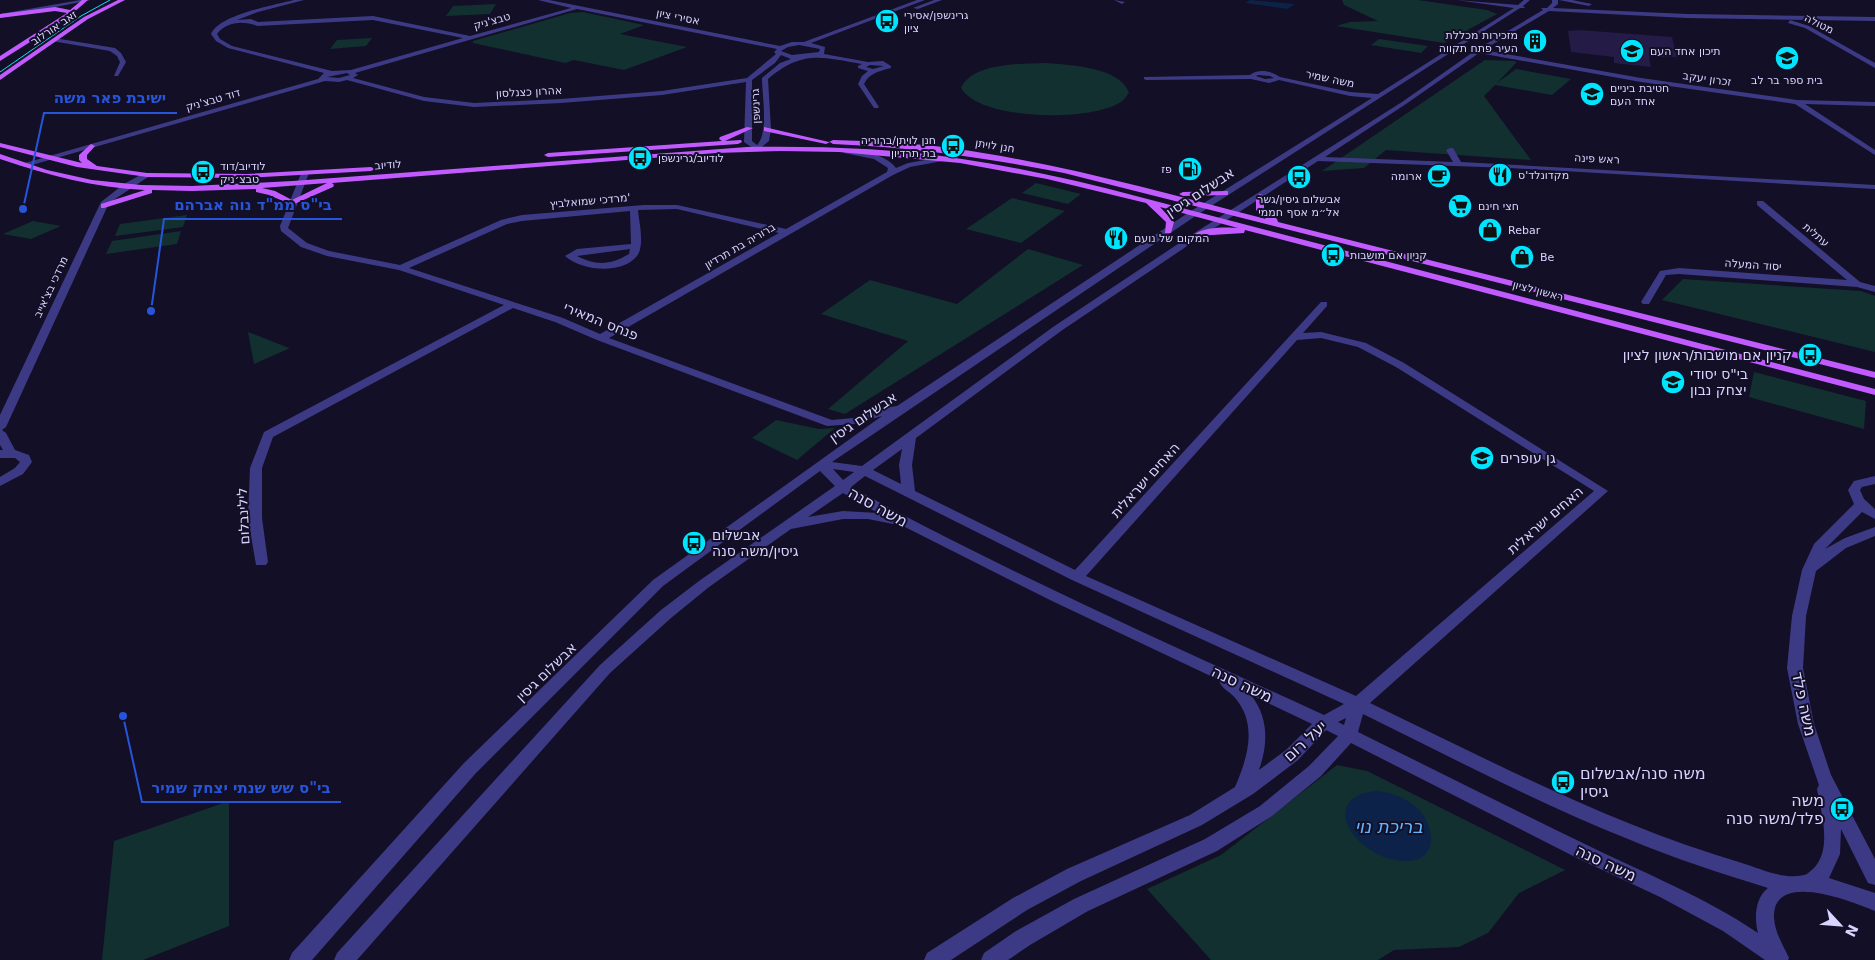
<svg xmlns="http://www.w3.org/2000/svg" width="1875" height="960" viewBox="0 0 1875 960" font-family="'DejaVu Sans','Noto Sans Hebrew',sans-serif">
	<rect width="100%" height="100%" fill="#130f26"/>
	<g fill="#12302f">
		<polygon points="1342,0 1418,0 1487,10 1497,14 1444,43 1336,26 1350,22 1378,21 1344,5"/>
		<polygon points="496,4 490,14 446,16 453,6"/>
		<polygon points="583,12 644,25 620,34 687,47 624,70 574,60 565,63 473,43 473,41 570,13"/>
		<polygon points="372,38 366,46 330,49 337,40"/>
		<polygon points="1379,39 1428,46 1421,53 1371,45"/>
		<polygon points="1485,60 1515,61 1516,63 1497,83 1516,69 1571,79 1552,95 1495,85 1484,96 1531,160 1386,150 1364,168 1322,171"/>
		<path d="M1047,63C1070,65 1121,67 1129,93C1126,96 1124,100 1121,102C1091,122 980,121 961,88C973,62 1022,64 1047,63Z"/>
		<polygon points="1036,183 1081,194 1068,204 1022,193"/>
		<polygon points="1012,198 1065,211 1021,243 966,229"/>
		<polygon points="187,215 183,227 115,236 120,224"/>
		<polygon points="33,221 61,226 31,239 3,234"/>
		<polygon points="181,231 177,244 106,254 112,241"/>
		<polygon points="1028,249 1083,265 845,414 828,409 908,341 821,314 870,280 957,304"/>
		<polygon points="1683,279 1861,291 1875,296 1875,352 1662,300"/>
		<polygon points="248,332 289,348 290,348 254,364"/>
		<polygon points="1754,372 1866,401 1864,429 1749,397"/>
		<polygon points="776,420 819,429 835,428 797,460 752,438"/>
		<polygon points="1337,765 1367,771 1565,870 1519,893 1488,933 1459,947 1394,950 1378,960 1211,960 1147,889 1221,855"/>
		<polygon points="229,801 229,926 143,960 102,960 114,841"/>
	</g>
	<g fill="#0c2248">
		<polygon points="1250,0 1295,4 1287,9 1245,3"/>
		<path d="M1377,791C1392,793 1404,797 1415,806C1436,824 1440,862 1405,861C1355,860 1315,796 1377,791Z"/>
	</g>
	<polygon fill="#241b47" points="1579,30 1672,37 1677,57 1649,57 1651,67 1614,63 1614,57 1571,52 1568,31"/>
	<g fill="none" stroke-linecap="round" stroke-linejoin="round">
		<g fill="#3d3a85" fill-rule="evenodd">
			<polygon points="80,0 91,0 0,18 0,14"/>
			<path d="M294,0H304L258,12L237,20L251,19L258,22L373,16L470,36L571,8L538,0H549L780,46L792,42H804L917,0H925L811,43L825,47L824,54L868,62L883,61L891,66V68C880,71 869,73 864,84L879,107L878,108H874L858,84L862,76L868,71L858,68V66L862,64C820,57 803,50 768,79L771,129L769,141L757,151L744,142L746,82L662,95L561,103L474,107L424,101L347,80L339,82L325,81L25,167L18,165L318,79L324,73L228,48L216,41L211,34C219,15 274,5 294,0ZM577,9L777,49L774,52L776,54L747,78L662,91L561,99L474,103L424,97L353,78L358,75L355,73ZM373,20L463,38L351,70L332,71L232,46L220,39L217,34C226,22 243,20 257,26ZM799,45L820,49L819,52L792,55L781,51L788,47ZM781,55L791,59L780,63L762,78C762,95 769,133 757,145L752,141V80L775,63ZM870,65L884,66L873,69L866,67ZM347,73L350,75L339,78L327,77Z"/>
			<polygon points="934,0 942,0 918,9 913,8"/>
			<polygon points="1114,0 1125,2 1122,4"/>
			<path d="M1456,0L1518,5L1524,0H1530L1523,6L1525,8H1520L1197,215L832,462L862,466L1053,327L1196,232L1402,102L1476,50L1543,10L1541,8H1547L1552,3V0H1558V4L1553,8L1687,14L1875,17V21L1687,18L1549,11L1483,50L1641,78L1797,100L1875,102V106L1805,104L1875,150V155L1795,104L1641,82L1479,53L1406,104L1325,157L1453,162L1446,150L1450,148H1453L1461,162L1875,185V189L1510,168L1318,161L1202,236L1061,331L916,438L912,465L915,491L1075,570L1321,302H1327V306L1303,333L1321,332L1366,343L1404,363L1608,491L1370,703C1491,761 1612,825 1742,863C1761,869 1784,880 1804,875C1807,875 1810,871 1813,869C1833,850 1821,812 1817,789L1819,785L1798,724L1787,668L1792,616L1802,570L1814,544L1854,504L1848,490L1854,481L1875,476V484L1862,487L1860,490L1864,499L1875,509V519L1862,512L1825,549L1845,538L1875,527V536L1846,548L1816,571L1806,616L1803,668L1814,724L1831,775L1875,859V885L1868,883L1841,829L1840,854L1829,878L1875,893V911C1853,902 1772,869 1774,918C1775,933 1783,945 1789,958L1788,960H1765L1723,931L1660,897L1577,858L1351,743L1321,776L1272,816L1217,851L1088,911L1030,945L1008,960H981L984,953L1016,931L1074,899L1205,839L1260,806L1309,766L1338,736L1326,730L1298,760L1253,794L1202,825L1081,881L1027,910L951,960H924L927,953L1013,898L1067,869L1190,815L1235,787C1247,759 1258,726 1236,699C1231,692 1220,688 1219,680L1052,601L897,523L893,524L868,519H843L791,529L709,587L671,618L610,673L357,960H334L337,953L600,665L661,610L699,581L835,486L820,471L663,586L476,773L312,960H289L292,953L464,763L653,580L882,416L854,424L827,426L597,340L555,322L513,308L273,437L262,468V518L268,562L266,565H256L248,518L250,468L264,432L504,305L399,270L327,256L301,247L281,231L280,226L302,171L309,173L288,228L307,243L329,251L400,265L501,220L522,215L644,205H677L786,229L887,172L888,168L874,159L844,153V149C859,148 887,155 896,168L908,163L948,156V160L910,167L893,175L609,338L832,420L853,418L890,407L897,406L1191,211L1372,98L1350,96L1279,80L1269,83L1251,79L1146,80L1144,79V77L1250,75C1258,68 1272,71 1280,77L1350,92L1378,94L1514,8ZM1258,75L1270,76L1274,78L1265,79L1256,76ZM677,209L779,233L600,334L563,318L409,268L507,224L522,221L630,211L631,244L577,249L565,256C581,271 622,275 637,256C645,245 639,222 638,210ZM630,249L629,254C610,265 597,266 577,256ZM1321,338L1358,347L1396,367L1594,491L1356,696L1086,576L1297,340ZM902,449L899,465L901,484L873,470ZM833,469L854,472L843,480ZM865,476L1072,580L1344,704L1324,715C1165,642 1004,571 851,487ZM843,493L878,513L843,511L808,517ZM1251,695L1312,724L1286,750L1259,770C1268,744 1269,718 1251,695ZM1363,714C1451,757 1537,803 1628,839C1673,858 1720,873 1768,888C1755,898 1754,918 1758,933C1705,897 1646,874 1589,846C1512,809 1435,770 1358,732ZM1346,718L1344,725L1338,722Z"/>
			<polygon points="1559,0 1572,0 1592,4 1589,6"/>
			<polygon points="1790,20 1809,26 1875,63 1875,68 1805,28 1788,23"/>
			<polygon points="54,38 115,48 121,53 126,62 118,76 114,76 120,62 117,56 110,51 52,41"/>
			<polygon points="144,173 151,175 109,203 6,427 2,430 6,433 15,450 29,455 32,462 23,474 0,486 0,477 15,468 20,462 15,458 0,458 0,450 3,450 0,445 0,415 101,202 124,184"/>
			<polygon points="1757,201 1763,201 1860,282 1875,286 1875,292 1857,287 1679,274 1666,275 1649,304 1643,304 1641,302 1660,271 1679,268 1847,280 1757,205"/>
		</g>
		<g fill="#c25bff" fill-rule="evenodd">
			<polygon points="82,0 88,0 65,20 0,61 0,56 67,13 55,11 0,18 0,14 55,7 70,10"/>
			<polygon points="118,0 125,0 88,19 0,80 0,75 84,17"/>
			<polygon points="747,127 753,128 725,141 741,140 742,142 738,144 548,157 544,155 548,153 722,141 719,139 720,137"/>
			<path d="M764,127L829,142L833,140C872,141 912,143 951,148C1058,163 1162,192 1266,219L1256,210V196L1260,194L1264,196V209L1277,219L1278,222L1875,372V378L1064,173C987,158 912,147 833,144L830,142L826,144L764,131Z"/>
			<polygon points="0,143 82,163 79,160 79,155 91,144 95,146 87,155 87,159 97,166 147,173 247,174 371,167 375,169 371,171 247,178 147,177 77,167 0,147"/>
			<path d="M747,147C818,146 891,148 962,159C1021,168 1079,181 1136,196L1875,389V395L1245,230L1244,233L1196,236L1195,234C1205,227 1225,227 1238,228L1160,207L1174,222L1171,233H1165L1166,222L1146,203L1047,179L960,163L839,152L781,151L716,153L332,183L334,185L333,187L292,205L269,195L256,192V189L192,191L152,190V193L104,208H101V204L145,190C95,188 47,175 0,159V154L47,170L92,180L141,185L192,186L293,181ZM327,183L292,200L275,191L262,188Z"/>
			<polygon points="1225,191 1228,191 1228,195 1183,196 1179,194 1183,192"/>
		</g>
		<polyline stroke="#00e5ff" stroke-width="1" points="0,72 81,16 110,0"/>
	</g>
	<defs>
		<g id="bus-disc" transform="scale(1.25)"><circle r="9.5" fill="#00e5ff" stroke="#130f26"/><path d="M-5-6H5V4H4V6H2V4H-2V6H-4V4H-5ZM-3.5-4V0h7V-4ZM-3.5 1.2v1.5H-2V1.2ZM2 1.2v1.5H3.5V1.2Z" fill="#111"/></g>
		<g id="building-disc" transform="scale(1.25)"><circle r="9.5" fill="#00e5ff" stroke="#130f26"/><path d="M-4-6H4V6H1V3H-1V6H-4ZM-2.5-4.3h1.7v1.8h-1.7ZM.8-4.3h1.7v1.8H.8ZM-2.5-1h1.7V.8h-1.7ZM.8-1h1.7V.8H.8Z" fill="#111"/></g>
		<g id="school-disc" transform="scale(1.25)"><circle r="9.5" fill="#00e5ff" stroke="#130f26"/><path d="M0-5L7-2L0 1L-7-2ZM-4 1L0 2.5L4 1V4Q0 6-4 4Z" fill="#111"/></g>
		<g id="fuel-disc" transform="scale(1.25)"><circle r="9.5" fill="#00e5ff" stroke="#130f26"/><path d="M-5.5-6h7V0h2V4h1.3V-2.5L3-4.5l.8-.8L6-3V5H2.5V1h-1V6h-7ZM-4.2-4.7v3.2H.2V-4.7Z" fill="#111"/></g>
		<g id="restaurant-disc" transform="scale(1.25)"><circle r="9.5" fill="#00e5ff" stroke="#130f26"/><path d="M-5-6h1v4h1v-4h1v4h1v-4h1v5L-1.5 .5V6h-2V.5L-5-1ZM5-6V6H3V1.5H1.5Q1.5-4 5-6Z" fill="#111"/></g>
		<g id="cafe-disc" transform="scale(1.25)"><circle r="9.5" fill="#00e5ff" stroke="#130f26"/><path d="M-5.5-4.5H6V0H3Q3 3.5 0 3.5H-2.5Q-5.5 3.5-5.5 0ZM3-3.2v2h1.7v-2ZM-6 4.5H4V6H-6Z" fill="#111"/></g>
		<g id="supermarket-disc" transform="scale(1.25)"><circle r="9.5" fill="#00e5ff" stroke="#130f26"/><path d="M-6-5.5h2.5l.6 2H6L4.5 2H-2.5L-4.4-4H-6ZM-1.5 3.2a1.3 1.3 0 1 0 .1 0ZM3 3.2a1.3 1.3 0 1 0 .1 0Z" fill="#111"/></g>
		<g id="shop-disc" transform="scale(1.25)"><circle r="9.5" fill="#00e5ff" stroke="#130f26"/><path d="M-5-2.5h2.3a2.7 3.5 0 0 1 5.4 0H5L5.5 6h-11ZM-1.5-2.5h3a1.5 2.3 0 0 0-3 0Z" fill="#111"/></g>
	</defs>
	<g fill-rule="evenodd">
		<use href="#bus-disc" x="887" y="21"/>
		<use href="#building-disc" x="1535" y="41"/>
		<use href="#school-disc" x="1632" y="51"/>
		<use href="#school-disc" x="1787" y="58"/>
		<use href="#school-disc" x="1592" y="94"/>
		<use href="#bus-disc" x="953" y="146"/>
		<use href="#bus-disc" x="640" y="158"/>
		<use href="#fuel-disc" x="1190" y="169"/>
		<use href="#bus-disc" x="203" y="172"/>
		<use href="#restaurant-disc" x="1500" y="175"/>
		<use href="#cafe-disc" x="1439" y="176"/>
		<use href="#bus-disc" x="1299" y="177"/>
		<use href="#supermarket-disc" x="1460" y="206"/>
		<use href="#shop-disc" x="1490" y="230"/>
		<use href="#restaurant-disc" x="1116" y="238"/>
		<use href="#bus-disc" x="1333" y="255"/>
		<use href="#shop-disc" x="1522" y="257"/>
		<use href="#bus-disc" x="1810" y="355"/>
		<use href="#school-disc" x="1673" y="382"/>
		<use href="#school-disc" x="1482" y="458"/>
		<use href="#bus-disc" x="694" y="543"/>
		<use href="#bus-disc" x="1563" y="782"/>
		<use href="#bus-disc" x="1842" y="809"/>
	</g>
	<g text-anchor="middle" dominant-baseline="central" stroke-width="4" stroke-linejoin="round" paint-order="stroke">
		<g font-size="11" fill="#d9d4ff" stroke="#130f26" text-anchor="start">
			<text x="904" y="15">גרינשפן/אסירי<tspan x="904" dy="13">ציון</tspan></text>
			<text x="1518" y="35" text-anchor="end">מזכירות מכללת<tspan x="1518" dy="13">העיר פתח תקווה</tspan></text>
			<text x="1650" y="51">תיכון אחד העם</text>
			<text x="1787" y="80" text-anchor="middle">בית ספר בר לב</text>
			<text x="1610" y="88">חטיבת ביניים<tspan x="1610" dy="13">אחד העם</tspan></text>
			<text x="936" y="140" text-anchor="end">חנן לויתן/ברוריה<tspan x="936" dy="13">בת תרדיון</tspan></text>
			<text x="658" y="158">לודיוב/גרינשפן</text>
			<text x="220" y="166">לודיוב/דוד<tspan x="220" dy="13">טבצ׳ניק</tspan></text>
			<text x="1172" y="169" text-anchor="end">פז</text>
			<text x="1518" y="175">מקדונלד'ס</text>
			<text x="1422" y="176" text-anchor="end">ארומה</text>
			<text x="1299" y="199" text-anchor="middle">אבשלום גיסין/גשר<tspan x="1299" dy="13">אל״מ אסף חממי</tspan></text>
			<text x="1478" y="206">חצי חינם</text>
			<text x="1508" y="230">Rebar</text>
			<text x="1134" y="238">המקום של נועם</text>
			<text x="1350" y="255">קניון אם מושבות</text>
			<text x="1540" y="257">Be</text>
		</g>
		<g font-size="11" fill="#d9d4ff" stroke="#130f26">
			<text transform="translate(678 17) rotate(11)">אסירי ציון</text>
			<text transform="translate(492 21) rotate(-16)">טבצ'ניק</text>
			<text transform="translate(1819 24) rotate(26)">מטולה</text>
			<text transform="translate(54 28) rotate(-34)">זאב אורלוב</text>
			<text transform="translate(1330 79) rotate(12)">משה שמיר</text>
			<text transform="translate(1707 79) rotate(8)">זכרון יעקב</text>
			<text transform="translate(529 92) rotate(-3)">אהרון כצנלסון</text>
			<text transform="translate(213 100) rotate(-16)">דוד טבצ'ניק</text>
			<text transform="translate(756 106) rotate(-92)">גרינשפן</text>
			<text transform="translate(995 146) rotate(9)">חנן לויתן</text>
			<text transform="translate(1597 159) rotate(3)">ראש פינה</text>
			<text transform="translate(388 165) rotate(-4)">לודיוב</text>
			<text transform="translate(590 201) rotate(-5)">מרדכי שמואלביץ'</text>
			<text transform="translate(1816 235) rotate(40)">עתלית</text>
			<text transform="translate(740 246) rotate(-30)">ברוריה בת תרדיון</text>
			<text transform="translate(1753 265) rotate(4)">יסוד המעלה</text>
			<text transform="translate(51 287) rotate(-65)">מרדכי בצ'אייב</text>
			<text transform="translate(1538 291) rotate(15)">ראשון לציון</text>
		</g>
		<g font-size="14" fill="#d9d4ff" stroke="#130f26">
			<text transform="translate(1200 192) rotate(-33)">אבשלום גיסין</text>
			<text transform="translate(601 321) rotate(22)">פנחס המאירי</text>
			<text transform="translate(863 417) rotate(-34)">אבשלום גיסין</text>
			<text transform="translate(1145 480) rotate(-48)">האחים ישראלית</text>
			<text transform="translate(243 516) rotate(-93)">לילינבלום</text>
			<text transform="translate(1545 520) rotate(-41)">האחים ישראלית</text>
			<text transform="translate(546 672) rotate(-44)">אבשלום גיסין</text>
		</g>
		<g font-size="14" fill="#d9d4ff" stroke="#130f26" text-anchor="start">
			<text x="1792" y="355" text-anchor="end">קניון אם מושבות/ראשון לציון</text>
			<text x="1690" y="374">בי"ס יסודי<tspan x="1690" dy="16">יצחק נבון</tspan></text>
			<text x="1500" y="458">גן עופרים</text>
			<text x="712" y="535">אבשלום<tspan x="712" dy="16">גיסין/משה סנה</tspan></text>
		</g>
		<g font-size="16" fill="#d9d4ff" stroke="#130f26">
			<text transform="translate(878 507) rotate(29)">משה סנה</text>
			<text transform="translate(1242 684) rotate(25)">משה סנה</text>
			<text transform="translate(1804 704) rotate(78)">משה פלד</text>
			<text transform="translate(1305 741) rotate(-42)">יעל רום</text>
			<text transform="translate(1606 863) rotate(25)">משה סנה</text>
		</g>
		<g font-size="16" fill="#d9d4ff" stroke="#130f26" text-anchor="start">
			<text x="1580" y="773">משה סנה/אבשלום<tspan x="1580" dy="18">גיסין</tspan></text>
			<text x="1824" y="800" text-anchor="end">משה<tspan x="1824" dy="18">פלד/משה סנה</tspan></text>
		</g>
		<g font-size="18" font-style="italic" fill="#62b6ff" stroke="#130f26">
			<text x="1389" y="826">בריכת נוי</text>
		</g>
	</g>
	<path fill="none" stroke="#2655da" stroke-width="2" d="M23 209L44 113H177M151 311L164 219H342M123 716L142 802H341"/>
	<g fill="#2655da" stroke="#130f26" stroke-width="2">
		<circle cx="23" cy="209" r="5"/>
		<circle cx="151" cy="311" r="5"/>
		<circle cx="123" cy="716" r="5"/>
	</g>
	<g font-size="15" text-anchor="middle" font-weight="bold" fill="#2655da" stroke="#130f26" stroke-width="4" stroke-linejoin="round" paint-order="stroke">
		<text x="110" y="103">ישיבת פאר משה</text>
		<text x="253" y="210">בי"ס ממ"ד נוה אברהם</text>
		<text x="241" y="793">בי"ס שש שנתי יצחק שמיר</text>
	</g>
	<g transform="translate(1840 925) rotate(116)" stroke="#130f26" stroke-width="4" paint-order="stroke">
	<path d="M0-4L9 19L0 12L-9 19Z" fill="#d9d4ff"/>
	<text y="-8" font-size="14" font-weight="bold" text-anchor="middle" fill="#d9d4ff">N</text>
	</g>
</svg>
